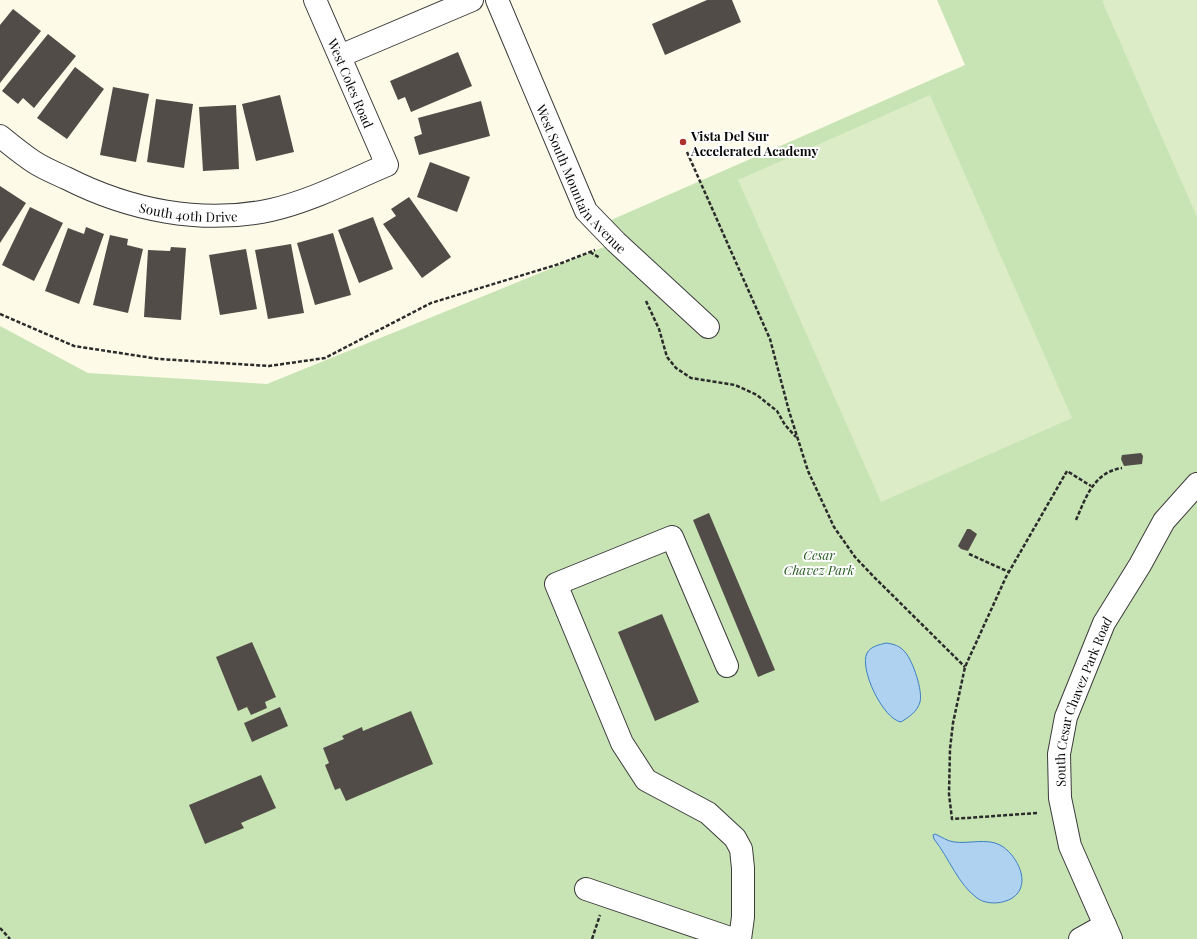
<svg xmlns="http://www.w3.org/2000/svg" width="1197" height="939" viewBox="0 0 1197 939" font-family="'Playfair Display',serif">
	<rect width="100%" height="100%" fill="#fdfbe7"/>
	<polygon fill="#c8e4b5" points="937,0 1197,0 1197,939 0,939 0,326 88,373 267,384 616,242 611,220 965,65"/>
	<g fill="#dbecc6">
		<polygon points="1105,0 1197,0 1197,217 1102,1"/>
		<polygon points="930,95 1072,418 881,502 738,180"/>
	</g>
	<g fill="#b0d2f1" stroke="#3d7fc2">
		<path d="M886,643C894,644 900,646 905,652C913,661 923,691 920,702C917,712 909,717 901,722C883,719 859,669 867,653C871,646 879,645 886,643Z"/>
		<path d="M935,834C942,837 947,841 954,842C969,844 987,838 1000,845C1015,853 1030,879 1017,894C1008,904 988,906 977,898C958,884 949,858 934,839L933,835Z"/>
	</g>
	<g fill="#514c47">
		<polygon points="707,0 732,0 741,22 665,55 652,24"/>
		<polygon points="13,9 41,31 0,83 0,25"/>
		<polygon points="48,34 76,56 34,108 23,98 18,104 2,91"/>
		<polygon points="458,52 472,86 411,112 405,97 398,100 390,81"/>
		<polygon points="75,67 104,89 67,139 37,118"/>
		<polygon points="113,87 149,94 136,162 100,155"/>
		<polygon points="280,95 294,152 256,161 242,104"/>
		<polygon points="156,99 193,104 184,168 147,162"/>
		<polygon points="481,101 490,136 419,155 414,137 422,134 418,118"/>
		<polygon points="236,105 239,169 203,171 199,107"/>
		<polygon points="430,162 470,177 457,212 417,197"/>
		<polygon points="0,186 26,203 0,243"/>
		<polygon points="409,197 451,257 422,278 383,224 396,216 391,209"/>
		<polygon points="30,207 63,223 34,281 2,265"/>
		<polygon points="373,217 393,269 359,283 338,230"/>
		<polygon points="86,227 104,234 79,304 45,291 68,228 84,234"/>
		<polygon points="333,233 351,295 315,305 297,243"/>
		<polygon points="110,235 128,239 127,245 143,249 128,313 93,305"/>
		<polygon points="291,244 304,313 268,319 255,250"/>
		<polygon points="171,247 186,248 181,320 144,317 148,250 170,251"/>
		<polygon points="246,249 257,309 220,315 209,255"/>
		<polygon points="1141,453 1143,456 1142,464 1124,466 1121,459 1122,455"/>
		<polygon points="709,513 775,670 758,677 693,520"/>
		<polygon points="967,529 970,529 977,534 968,551 961,549 958,546"/>
		<polygon points="662,614 699,702 655,721 618,632"/>
		<polygon points="252,642 276,697 265,702 267,708 251,715 247,707 238,711 216,657"/>
		<polygon points="280,707 288,726 252,742 244,723"/>
		<polygon points="411,711 433,764 346,801 340,788 335,790 325,765 329,763 323,748 344,739 342,736 362,727 363,731"/>
		<polygon points="261,775 276,808 241,823 244,828 205,844 189,805"/>
	</g>
	<g fill="none" stroke-linecap="round" stroke-linejoin="round">
		<g stroke="#3c3c3c" stroke-width="24">
			<g id="minor">
				<path id="s1" d="M497,0L586,211L616,242L708,327"/>
				<polyline points="340,56 472,0"/>
				<path id="s2" d="M0,136C11,145 22,154 34,162C43,168 55,173 66,178C129,210 201,225 271,210C311,201 349,181 387,165L315,0"/>
				<polyline points="727,666 672,537 556,584 622,743 646,780 708,813 735,838 741,849 743,868 743,917 740,939"/>
				<polyline points="586,889 733,939"/>
				<polyline points="1080,939 1105,925"/>
				<path id="s3" d="M1111,939L1070,846L1060,798L1059,754L1066,717L1104,623L1140,565L1164,521L1197,484"/>
			</g>
		</g>
		<g stroke="#2b2b2b" stroke-width="2.5" stroke-dasharray="4 2" stroke-linecap="butt">
			<polyline points="687,152 770,339 789,411 808,471 834,527 855,557 873,576 965,667"/>
			<polyline points="590,252 600,258"/>
			<polyline points="646,301 659,329 667,357 676,368 691,378 735,385 757,395 777,411 785,425 796,437"/>
			<polyline points="0,314 74,346 159,359 269,366 325,358 431,303 559,264 595,250"/>
			<path d="M1076,520C1086,497 1094,472 1122,468"/>
			<polyline points="969,554 1009,572"/>
			<polyline points="1037,813 952,819 949,794 950,749 953,723 965,667 1006,577 1067,471 1091,486"/>
			<polyline points="0,928 10,939"/>
			<polyline points="592,939 600,915"/>
		</g>
		<use href="#minor" stroke="#fff" stroke-width="22"/>
	</g>
	<circle fill="#ae342d" stroke="#fff" stroke-width="1.5" cx="683" cy="142" r="4"/>
	<g text-anchor="middle" dominant-baseline="central" stroke-width="4" stroke-linejoin="round" paint-order="stroke">
		<g font-size="13" fill="#090909" stroke="#fff">
			<text transform="translate(351 83) rotate(67)">West Coles Road</text>
			<text stroke="none"><textPath href="#s1" startOffset="199">West South Mountain Avenue</textPath></text>
			<text stroke="none"><textPath href="#s2" startOffset="207">South 40th Drive</textPath></text>
			<text stroke="none"><textPath href="#s3" startOffset="251">South Cesar Chavez Park Road</textPath></text>
		</g>
		<g font-size="13" font-weight="bold" fill="#090909" stroke="#fff" text-anchor="start">
			<text x="691" y="135">Vista Del Sur<tspan x="691" dy="15">Accelerated Academy</tspan></text>
		</g>
		<g font-size="13" font-style="italic" fill="#265b20" stroke="#fff">
			<text x="819" y="554">Cesar<tspan x="819" dy="15">Chavez Park</tspan></text>
		</g>
	</g>
</svg>
